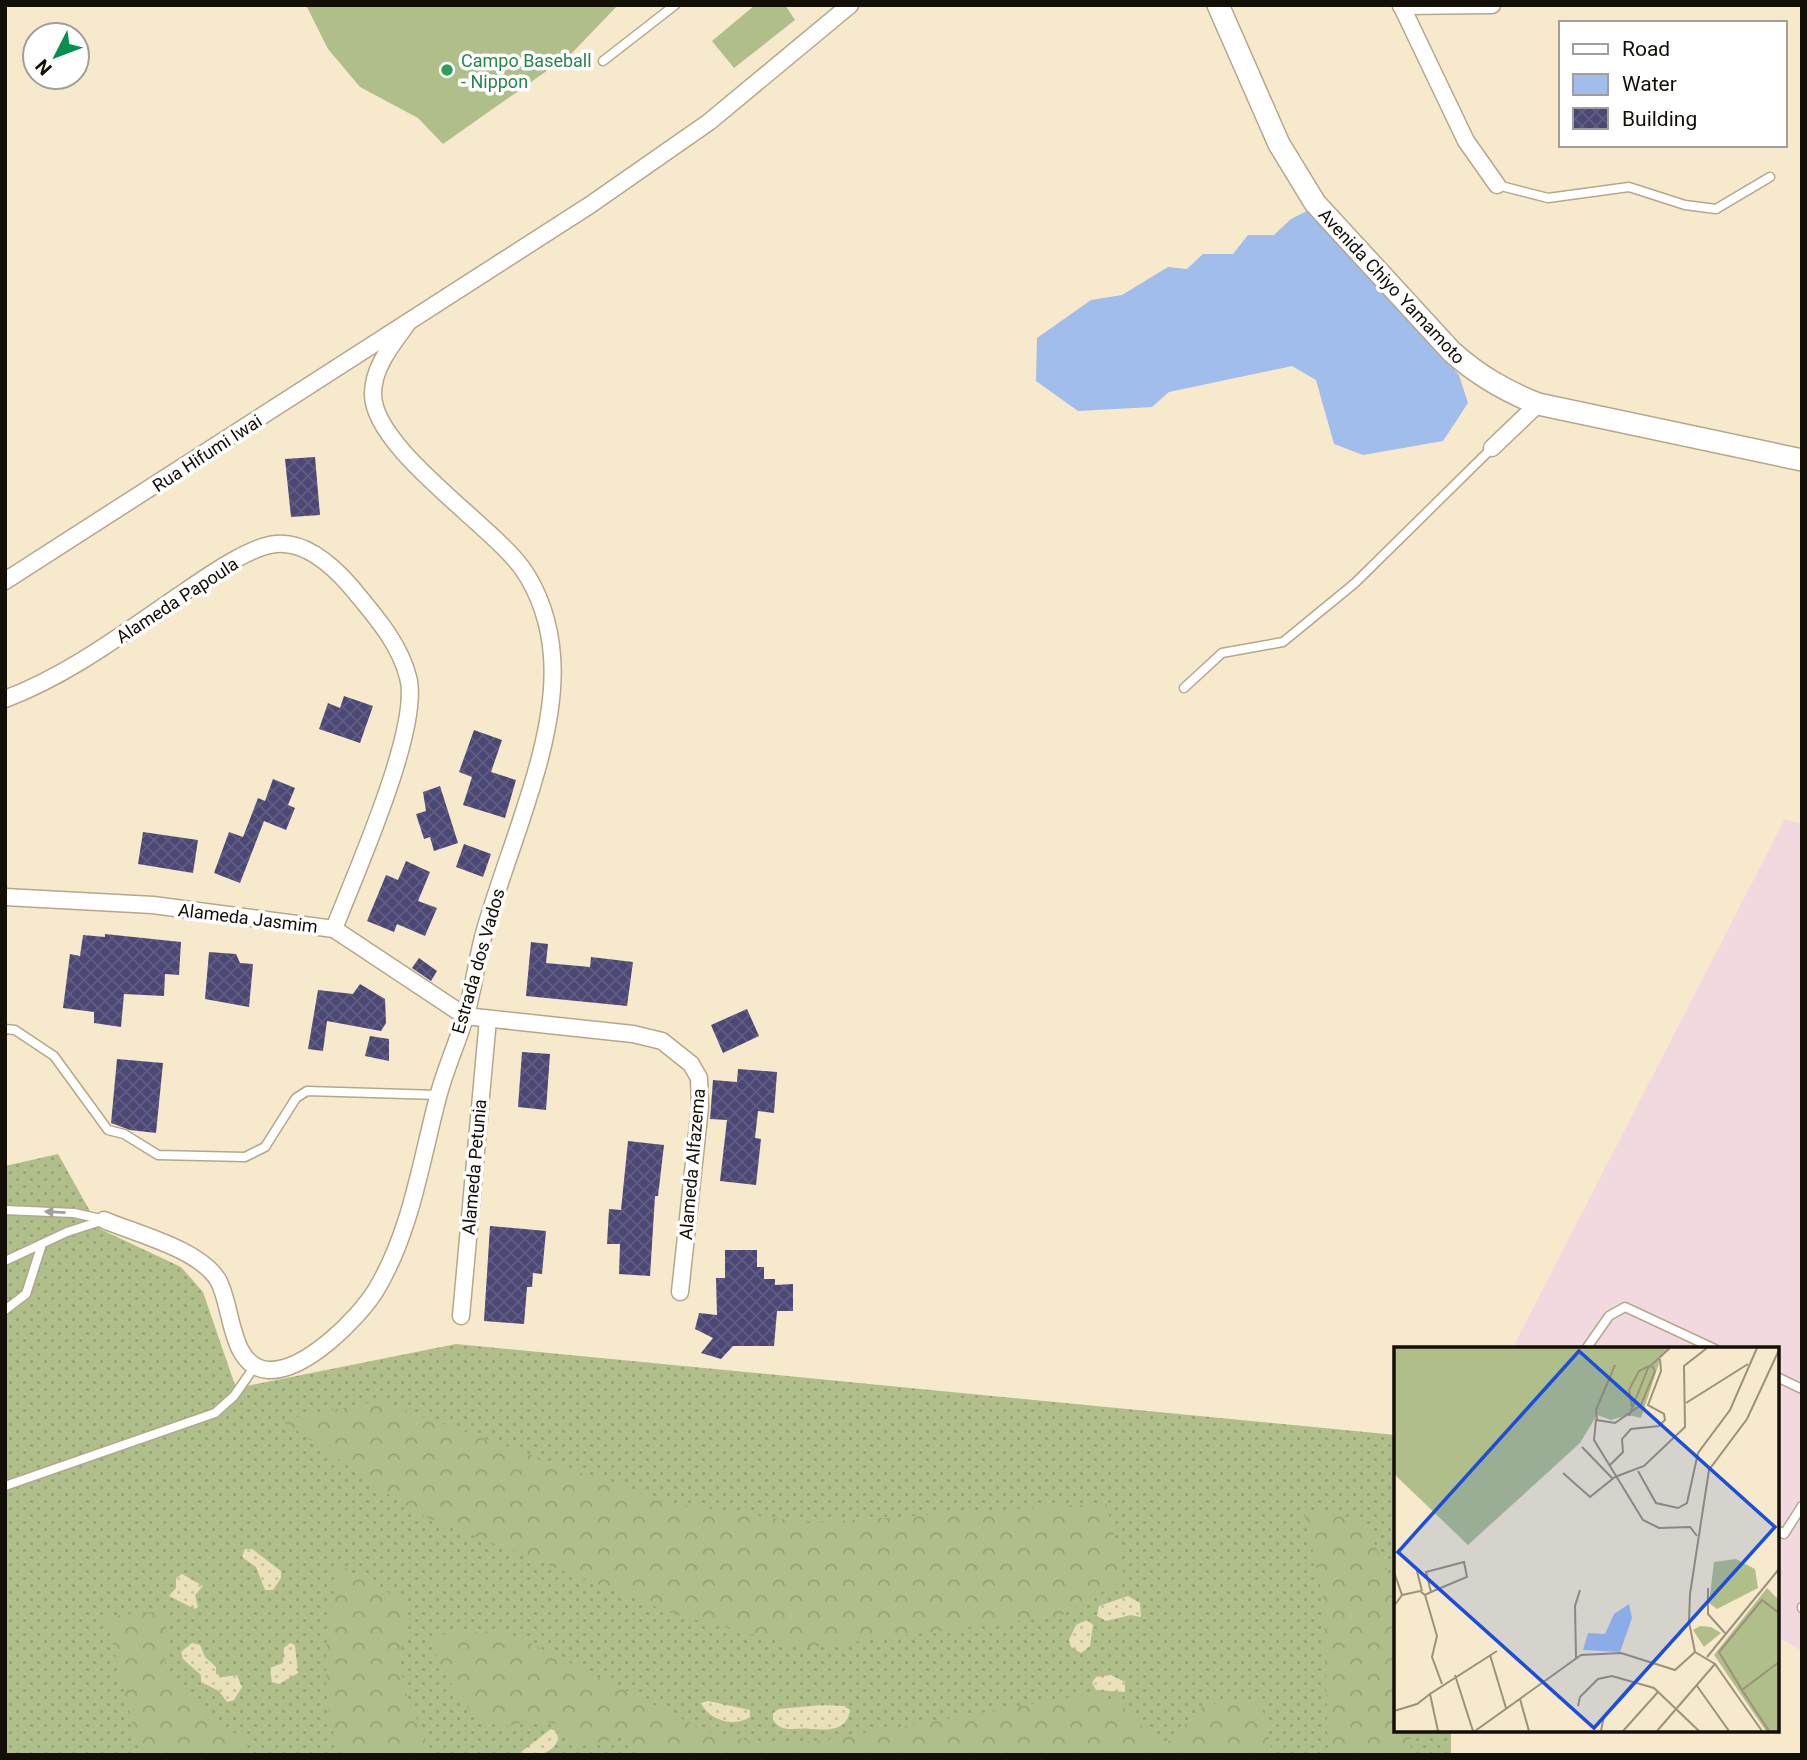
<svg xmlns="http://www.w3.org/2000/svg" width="1807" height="1760" viewBox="0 0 1807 1760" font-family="Roboto,sans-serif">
	<defs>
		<pattern id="grass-dots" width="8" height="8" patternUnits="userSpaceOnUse" patternTransform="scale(1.75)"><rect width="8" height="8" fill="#b0bf8a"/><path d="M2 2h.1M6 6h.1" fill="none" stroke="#96a376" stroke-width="1.8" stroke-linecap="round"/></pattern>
		<pattern id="forest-crowns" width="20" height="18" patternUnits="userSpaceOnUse" patternTransform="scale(1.75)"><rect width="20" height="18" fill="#b0bf8a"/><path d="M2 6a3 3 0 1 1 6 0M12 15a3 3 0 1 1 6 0" fill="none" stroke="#96a376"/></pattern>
		<pattern id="sand-dots" width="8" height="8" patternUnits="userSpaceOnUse" patternTransform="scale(1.75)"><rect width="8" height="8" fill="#eae1bb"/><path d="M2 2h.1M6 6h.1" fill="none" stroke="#c8c09f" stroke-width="1.8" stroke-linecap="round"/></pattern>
		<pattern id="building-cross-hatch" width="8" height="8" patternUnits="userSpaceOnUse" patternTransform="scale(1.75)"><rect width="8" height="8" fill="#4b4876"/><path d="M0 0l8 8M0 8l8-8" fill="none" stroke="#615e82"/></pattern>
	</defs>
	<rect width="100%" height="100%" fill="#f7e9cb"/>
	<polygon fill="#f2d8df" points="1785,819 1802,824 1802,1651 1777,1637 1777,1349 1512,1349"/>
	<polygon fill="url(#grass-dots)" points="58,1154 100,1229 181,1267 203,1292 236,1388 456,1344 1396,1435 1396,1730 1451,1730 1451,1755 5,1755 5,1166"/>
	<g fill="url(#forest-crowns)">
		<polygon points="379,1401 667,1503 809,1523 1106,1503 1125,1579 1060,1616 805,1648 677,1615 418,1514 281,1420"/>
		<polygon points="1304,1510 1362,1519 1396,1588 1396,1730 1410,1730 1411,1755 1328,1755 1324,1603"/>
		<path d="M340,1565L409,1604L399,1663L406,1693L432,1755H341C318,1696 324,1626 340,1565Z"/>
		<polygon points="167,1610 165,1665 209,1720 244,1738 251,1755 140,1755 106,1617"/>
		<polygon points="493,1631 522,1639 704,1730 762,1744 821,1741 1090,1694 1121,1704 1162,1748 1204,1705 1260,1698 1273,1755 637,1755 624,1737 583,1746 558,1724 532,1720 505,1727 474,1717 438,1665 435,1635"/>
	</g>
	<g fill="url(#sand-dots)">
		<polygon points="245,1549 252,1549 281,1571 281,1578 273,1590 265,1590 256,1567 242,1557"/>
		<polygon points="182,1574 203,1586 195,1595 198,1607 195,1609 169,1596 176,1588 176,1578"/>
		<polygon points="1128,1596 1140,1603 1141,1617 1131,1615 1106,1621 1097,1616 1099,1606"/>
		<polygon points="1087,1620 1093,1625 1090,1646 1081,1653 1071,1647 1069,1640 1076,1625"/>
		<polygon points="192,1643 200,1645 205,1657 216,1667 216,1674 223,1677 237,1675 242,1687 234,1700 227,1702 219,1691 201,1682 201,1675 183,1659 181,1652"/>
		<polygon points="290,1643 295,1645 298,1673 279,1684 272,1682 270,1668 283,1663 284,1648"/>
		<polygon points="1111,1675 1125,1682 1125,1692 1096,1690 1092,1683 1096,1677"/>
		<path d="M708,1701L750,1710V1717C734,1728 709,1720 701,1703Z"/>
		<path d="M823,1705L844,1706L850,1710C847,1732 827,1730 810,1729C796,1727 783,1734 773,1720V1713L779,1709Z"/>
		<path d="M551,1729L557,1732L558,1740C550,1757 534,1755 517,1755Z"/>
	</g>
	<g fill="#b0bf8a">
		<polygon points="306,5 618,5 572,53 443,144 418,118 360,87 328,49"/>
		<polygon points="755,5 785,5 795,20 734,68 712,41"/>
	</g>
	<polygon fill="#a0bdec" points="1309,210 1459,375 1468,403 1443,441 1363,455 1334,444 1316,380 1292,366 1169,392 1152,407 1078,411 1036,381 1037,338 1091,300 1122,295 1168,267 1187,269 1203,254 1233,254 1248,235 1274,235 1291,219"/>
	<g fill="url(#building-cross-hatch)">
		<polygon points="315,457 320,515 291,517 285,459"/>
		<polygon points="344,696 373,706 360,743 319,729 328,703 340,708"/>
		<polygon points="474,730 502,740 491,772 516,780 505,818 463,805 472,777 459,772"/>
		<polygon points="273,779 295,788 288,805 295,808 286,830 264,821 240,883 214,873 229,832 243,837 258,798 265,801"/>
		<polygon points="440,786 458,843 434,851 430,837 424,839 416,814 426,811 423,792"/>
		<polygon points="143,832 198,840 193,873 138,864"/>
		<polygon points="464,844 491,854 483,877 456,867"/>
		<polygon points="406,861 430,872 418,901 437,908 425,936 397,924 394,932 367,921 386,875 398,880"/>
		<polygon points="105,934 181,942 179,975 165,974 164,996 124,994 121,1027 94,1023 94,1012 63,1008 70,954 80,956 83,935 105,937"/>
		<polygon points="531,942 548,944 546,963 590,967 591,957 633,962 627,1006 526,996"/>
		<polygon points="209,952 236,954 240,963 253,964 249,1007 205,999"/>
		<polygon points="419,958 437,971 431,981 412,968"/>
		<polygon points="360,984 385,999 386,1023 381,1031 327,1021 323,1051 308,1049 318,990 353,994"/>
		<polygon points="747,1009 759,1036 723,1053 711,1025"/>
		<polygon points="370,1036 389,1039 389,1061 365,1056"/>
		<polygon points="522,1052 550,1054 546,1110 518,1107"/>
		<polygon points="117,1059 163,1063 156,1133 130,1130 111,1123"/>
		<polygon points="738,1069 777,1072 774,1113 758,1111 755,1138 761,1139 756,1185 720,1181 727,1120 710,1119 713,1080 737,1082"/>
		<polygon points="628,1141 664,1145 658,1196 655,1196 650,1276 619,1274 620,1244 607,1244 609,1209 621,1210"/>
		<polygon points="490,1226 546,1231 542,1274 533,1273 532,1287 527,1287 524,1324 484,1321"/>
		<polygon points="725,1250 757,1250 757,1267 764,1267 764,1279 775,1279 775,1285 793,1284 793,1311 777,1311 774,1346 733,1346 721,1359 701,1353 713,1338 695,1329 699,1313 717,1315 716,1278 725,1278"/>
	</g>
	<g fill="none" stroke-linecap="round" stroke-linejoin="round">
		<g stroke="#b5a78b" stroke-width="11">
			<g id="service">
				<polyline points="603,61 675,5"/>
				<polyline points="1497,185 1548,198 1629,187 1685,205 1716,209 1770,177"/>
				<polyline points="1184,688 1222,653 1283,642 1355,583 1492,448"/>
				<polyline points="5,1029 15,1030 54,1056 108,1130 124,1134 158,1155 245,1157 265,1147 296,1098 307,1091 438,1095"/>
				<polyline points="5,1210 74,1213 101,1219"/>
				<polyline points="5,1261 67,1232 104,1220"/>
				<polyline points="5,1310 26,1294 42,1244"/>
				<polyline points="1586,1349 1609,1316 1625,1307 1715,1349"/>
				<polyline points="1777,1377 1802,1389"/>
				<polyline points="5,1486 215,1413 234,1396 255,1366"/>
				<polyline points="1777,1530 1784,1534 1802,1506"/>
				<polyline points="1802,1608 1802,1607"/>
			</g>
		</g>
		<g stroke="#b5a78b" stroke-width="19">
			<g id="minor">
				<polyline points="1401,5 1466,141 1497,185"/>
				<polyline points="1401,6 1492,5"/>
				<polyline points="1492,448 1538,404"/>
				<polyline points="5,581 590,205 709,122 850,5"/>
				<path d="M5,699C66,676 120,636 174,599C198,583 248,546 276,544C307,541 334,567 352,588C374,615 399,642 408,677C422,727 354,876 334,929"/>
				<polyline points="5,897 153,905 334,929 465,1016 633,1034 662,1041 691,1064 699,1078 700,1107 680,1292"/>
				<path d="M104,1220C137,1234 199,1249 218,1280C233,1306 229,1367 268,1370C305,1372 358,1319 376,1290C411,1232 421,1161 438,1097C445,1069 458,1042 466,1014C474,987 477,957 485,930C508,848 559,740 552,656C550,626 540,593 522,568C489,523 373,448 373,394C373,367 392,345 407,324"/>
				<polyline points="461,1316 488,1019"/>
			</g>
		</g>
		<g stroke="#b5a78b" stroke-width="24">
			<path id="tertiary" d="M1218,5L1279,144L1315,203L1452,352C1479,376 1505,391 1538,404L1802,460"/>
		</g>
		<use href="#service" stroke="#fff" stroke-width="8"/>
		<use href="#minor" stroke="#fff" stroke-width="16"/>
		<use href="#tertiary" stroke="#fff" stroke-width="21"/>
	</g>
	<defs><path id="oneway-solid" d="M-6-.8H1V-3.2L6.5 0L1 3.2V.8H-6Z" transform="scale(1.75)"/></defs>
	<use fill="#a19f9b" href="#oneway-solid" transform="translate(55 1212) rotate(-177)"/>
	<circle fill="#2e9e5b" stroke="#fff" stroke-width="2.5" cx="447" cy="70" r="7"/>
	<g text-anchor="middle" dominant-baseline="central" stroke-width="7" stroke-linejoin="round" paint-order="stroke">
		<g font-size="18" fill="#27864d" stroke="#fff" text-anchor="start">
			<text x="461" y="60">Campo Baseball<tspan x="461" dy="21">- Nippon</tspan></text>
		</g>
		<g font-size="18" fill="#140f06" stroke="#fff">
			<text transform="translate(1392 286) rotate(47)">Avenida Chiyo Yamamoto</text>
			<text transform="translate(207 453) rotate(-33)">Rua Hifumi Iwai</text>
			<text transform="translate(177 600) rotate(-33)">Alameda Papoula</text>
			<text transform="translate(248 918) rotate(7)">Alameda Jasmim</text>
			<text transform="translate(478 961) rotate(-74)">Estrada dos Vados</text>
			<text transform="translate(692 1164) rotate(-85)">Alameda Alfazema</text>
			<text transform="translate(474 1167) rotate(-85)">Alameda Petunia</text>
		</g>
	</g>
	<g transform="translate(1394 1347)">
		<rect width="385" height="385" fill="#f7e9cb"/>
		<path d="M0,1H276L268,7L247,71L234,68L217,73L203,68L186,96L74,198L0,127Z" fill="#b0bf8a"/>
		<path d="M109,1H142L190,30L185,38L179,32L163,33L127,20ZM52,8L85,12L159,46L173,61L161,65L152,56L123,46L112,63L66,70L0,49V22L11,37L47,45L53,61L73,47L83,48L84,42L10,18L11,13ZM142,61L155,65L146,74L111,90L83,132L70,135L66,150L54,144L31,114L0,96V81L25,92L43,89L64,98L125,76ZM195,69L187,82L131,118L103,153L93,147L117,105L171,75ZM0,108L70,167L82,174L76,179L61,175L0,123Z" fill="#b0bf8a"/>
		<path d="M342,212L361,222L364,241L323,262L315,256L320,215ZM373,241L385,253V384H372L320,308ZM306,279L317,280L327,286L310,300L299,283Z" fill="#b0bf8a"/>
		<path d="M235,257L238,271L226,305L189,303L194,286L211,287L220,267Z" fill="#a0bdec"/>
		<path fill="none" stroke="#9c927c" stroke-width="2" d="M258,19L261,24L247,58L221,76L202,73L200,93L249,173L265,181L296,180L303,189M292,56L354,17M238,60L235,43L245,24L255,19M235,69L254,21L276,1M203,72L202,63L221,18M188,100L219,132M215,119L229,105L228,92L237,82L265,79L271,73L270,67L254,58L267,24L266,12M244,124L262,156L284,161L293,156L304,106L336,63L363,1M169,126L196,150L221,130L250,119L291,80L290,19L313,1M22,220L28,244M0,225L8,248L0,259M314,241V267L331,286M8,248L26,244L31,248L37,245L73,230L70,215L32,225L37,245M31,248L43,289L38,310L48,337M301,305L295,275L296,247L315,123L353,72L385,3M301,305L321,317L368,384M96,308L112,361M313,310L385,222M182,311L181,259L186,243M61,328L79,384M303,339L335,384M348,343L325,305L368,253L385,266M126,352L135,384M184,359L186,350L204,332L218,329L260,341L305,384M0,364L23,357L36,347M44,384L36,347L103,304M81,384L187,308L227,306L281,323L301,305M207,384L210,369L240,335M229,384L264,345M263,384L321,317M375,384L348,343L385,315"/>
		<path fill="#1d4ed8" fill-opacity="0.15" stroke="#1d4ed8" stroke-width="3.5" d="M185,4L381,180L200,381L4,205Z"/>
		<rect width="385" height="385" fill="none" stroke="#140f06" stroke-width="3.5"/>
	</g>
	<rect width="1807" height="1760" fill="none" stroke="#140f06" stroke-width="14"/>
	<rect x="1559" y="21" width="228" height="126" fill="#ffffff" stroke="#a19f9b" stroke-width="2"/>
	<rect x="1573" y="44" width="35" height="10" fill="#ffffff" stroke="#a19f9b" stroke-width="2"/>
	<text x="1622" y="56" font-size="21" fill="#140f06">Road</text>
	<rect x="1573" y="74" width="35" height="21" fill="#a0bdec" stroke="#a19f9b" stroke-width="2"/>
	<text x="1622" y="91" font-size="21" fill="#140f06">Water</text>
	<rect x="1573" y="108" width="35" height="21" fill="url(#building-cross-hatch)" stroke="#a19f9b" stroke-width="2"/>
	<text x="1622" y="126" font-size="21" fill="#140f06">Building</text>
	<g transform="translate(56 56) rotate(228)"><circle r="33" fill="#ffffff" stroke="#a19f9b" stroke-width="2"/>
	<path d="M0-5L12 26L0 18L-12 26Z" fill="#049150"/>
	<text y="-10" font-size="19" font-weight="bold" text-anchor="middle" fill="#140f06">N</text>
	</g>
</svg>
